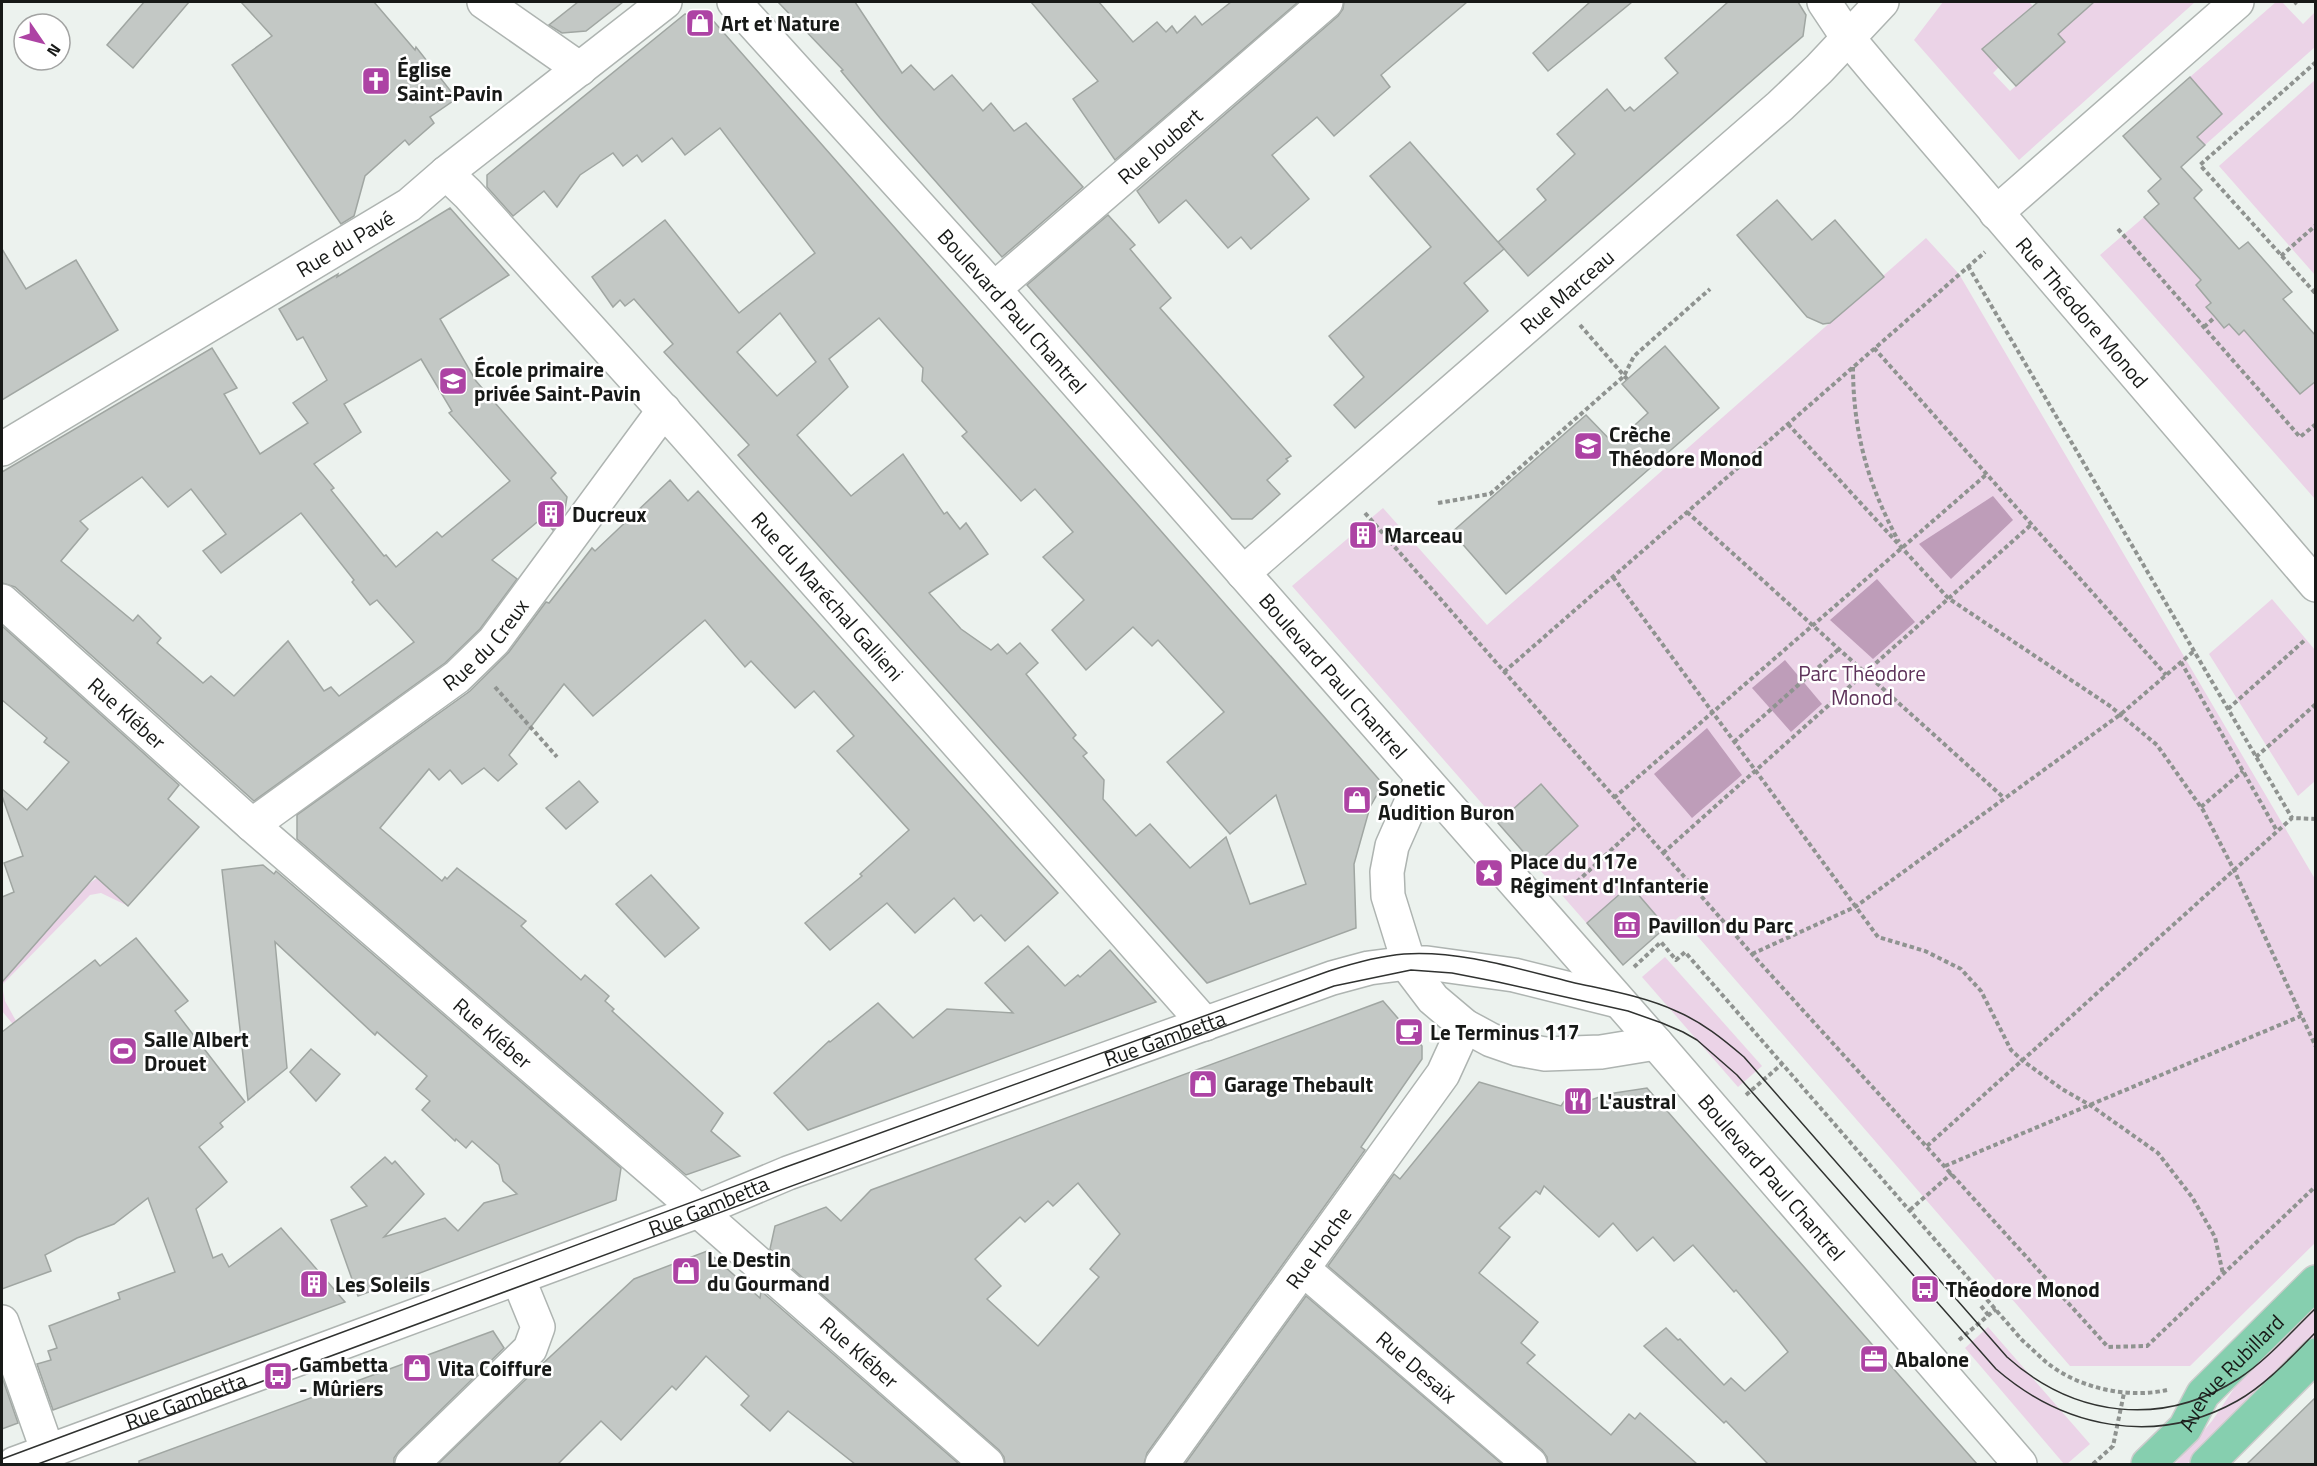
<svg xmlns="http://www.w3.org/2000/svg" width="2317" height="1466" viewBox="0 0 2317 1466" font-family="'Titillium Web',sans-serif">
	<rect width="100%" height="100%" fill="#ecf2ee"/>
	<g fill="#ebd3e7">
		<polygon points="1943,2 2029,2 2037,10 2020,17 1983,49 1999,67 1993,73 2010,91 2065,42 2058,34 2094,2 2195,2 2019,160 1914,40"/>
		<polygon points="2276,2 2282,2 2303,24 2315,12 2315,47 2205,145 2197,137 2222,114 2190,77"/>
		<polygon points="2315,80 2315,275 2219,166"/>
		<polygon points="2144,217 2201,280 2196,285 2211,303 2206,307 2224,327 2229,324 2239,335 2244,330 2300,394 2315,382 2315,499 2100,255"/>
		<polygon points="1926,238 1959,274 2315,879 2315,1243 2190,1366 2070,1366 1680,916 1623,965 1292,586 1353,534 1364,545 1373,537 1363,525 1383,508 1487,625"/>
		<polygon points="2272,599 2315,650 2315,781 2298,796 2209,654"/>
		<polygon points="97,878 128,906 101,893 90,895 2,985 5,1001 16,1021 127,1162 2,1011 2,964 27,953 87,885"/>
		<polygon points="1665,957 1762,1066 1738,1087 1642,977"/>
		<polygon points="2315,1302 2315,1338 2187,1464 2175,1464 2212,1421 2248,1368"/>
		<polygon points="1988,1327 2090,1444 2067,1464 2064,1464 1965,1348"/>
	</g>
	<g fill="#be9db9">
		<polygon points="1993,496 2013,520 1951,579 1919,544"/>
		<polygon points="1877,579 1915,622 1873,659 1830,620"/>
		<polygon points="1785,660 1822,704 1791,732 1752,688"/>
		<polygon points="1707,728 1742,775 1692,818 1654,774"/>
	</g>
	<g fill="#c3c8c5" stroke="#a0a6a2" stroke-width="1.5" fill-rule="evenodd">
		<polygon points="144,2 189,2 133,68 107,45"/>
		<polygon points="241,2 374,2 415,50 416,47 453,94 451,97 453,101 430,117 434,123 409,145 405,140 365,176 354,216 341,224 232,65 272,36"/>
		<polygon points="578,2 623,2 586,31 562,33 549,25"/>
		<polygon points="778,2 855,2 902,73 911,65 934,90 952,75 983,111 991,103 1014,131 1026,123 1083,187 1002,257 880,118 841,71 843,70"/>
		<polygon points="1031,2 1099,2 1133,42 1157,22 1166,32 1172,26 1177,33 1195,16 1202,25 1231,2 1298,2 1115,160 1073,99 1098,81"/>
		<polygon points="1344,2 1467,2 1381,75 1390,87 1334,136 1317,117 1272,155 1309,199 1251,249 1241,237 1228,248 1186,200 1159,223 1137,191 1338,16 1343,9"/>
		<polygon points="1590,2 1632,2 1548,71 1533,53"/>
		<polygon points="1728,2 1798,2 1806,15 1803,36 1528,276 1498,242 1546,200 1537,189 1575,154 1557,134 1607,89 1625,111 1630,107 1634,111 1678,73 1665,58"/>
		<polygon points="2038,2 2094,2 2058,34 2065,42 2016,86 1982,49"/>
		<path d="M685,14L709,16L1383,784L1370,807L1354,864L1356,928L1207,983L738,455L749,445L664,352L673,344L634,299L625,306L620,300L613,307L592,277L665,220L739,313L815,253L720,128L685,155L672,138L642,162L637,155L623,166L613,153L580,175L557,207L544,191L513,216L487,187V175ZM780,313L816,362L777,396L737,352ZM879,318L923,368L922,381L967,432L962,436L1021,501L1035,489L1073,532L1043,557L1084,600L1052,630L1086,670L1133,627L1152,646L1158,640L1224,712L1167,762L1230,834L1276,795L1306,884L1250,904L1226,837L1190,868L1150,824L1136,836L1103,799L1104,780L1083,756L1087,753L1073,738L1076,735L1026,674L1038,663L1020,643L1007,654L998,644L991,650L961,629L929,593L988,554L966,523L960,529L947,512L944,514L903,454L851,496L797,435L848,387L829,359Z"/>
		<polygon points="2190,77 2222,114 2197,137 2205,145 2181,167 2202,190 2194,198 2239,249 2248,242 2292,292 2283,299 2316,336 2316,381 2300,394 2244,330 2239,335 2229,324 2224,328 2215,317 2206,307 2211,303 2196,285 2201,280 2144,217 2159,204 2148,191 2161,179 2123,136"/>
		<polygon points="1410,142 1504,249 1464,283 1488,311 1355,428 1334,405 1364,377 1329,336 1431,247 1370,176"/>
		<polygon points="1777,200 1812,240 1835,220 1884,277 1830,323 1823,324 1807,317 1737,235"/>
		<path d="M450,208L509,275L440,319L476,381L556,473L551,478L567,497L564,515L553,530L542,518L492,560L517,579L480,629L445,663L254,801L15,587L2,583V472L212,348L237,388L224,394L260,454L308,423L293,403L327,380L303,337L297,340L279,309L338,274L337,277ZM421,359L452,411L449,413L510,481L442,537L437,532L396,567L386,555L384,556L331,490L334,488L314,464L361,432L344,404ZM142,477L168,507L191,489L226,534L203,551L221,573L301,513L354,580L352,582L370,605L377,600L414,642L339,696L331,687L324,691L288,641L234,696L211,676L203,683L157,643L161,638L138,615L133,621L61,561L88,529L80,521Z"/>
		<polygon points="1108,215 1135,245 1130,249 1171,298 1160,308 1291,456 1286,459 1288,461 1267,480 1280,494 1252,519 1232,519 1027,285"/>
		<polygon points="2,249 26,289 76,260 118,330 2,400"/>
		<polygon points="1665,346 1719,408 1506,594 1452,532 1586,415 1614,444 1648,413 1622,384"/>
		<polygon points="670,480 688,501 698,491 1058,893 1005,941 981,915 974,921 954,898 915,933 887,903 830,950 805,923 862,876 860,874 909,830 837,751 854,736 814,691 795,708 751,661 745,667 705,620 593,716 564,684 509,755 517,764 498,781 484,768 462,784 450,770 439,780 429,769 380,828 442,881 445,877 447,879 457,868 526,921 521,926 581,980 585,975 609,996 605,1001 614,1009 612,1011 723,1113 711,1131 740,1156 686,1175 297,839 297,815 470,691 509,652 546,602 549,603 592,548 595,551"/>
		<polygon points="2,626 179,785 168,799 199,827 128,906 95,876 2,982 2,897 14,892 4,863 23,856 2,796 2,789 27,810 69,762 44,742 47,738 2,700"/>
		<polygon points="579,781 598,802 566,829 546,808"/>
		<polygon points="1541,784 1578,826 1535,865 1498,823"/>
		<polygon points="263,865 274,874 276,871 621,1168 616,1200 358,1296 331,1220 367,1206 351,1187 385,1157 392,1164 395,1161 424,1194 384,1237 445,1218 458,1231 484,1203 517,1194 503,1181 499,1165 472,1141 466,1148 456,1139 455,1141 422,1110 430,1101 416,1089 427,1076 377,1032 375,1035 275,942 287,1068 248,1100 222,870"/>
		<polygon points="651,875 699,928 665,957 616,904"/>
		<polygon points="1630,885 1666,927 1623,965 1587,923"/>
		<polygon points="136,938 188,1001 175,1011 245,1102 220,1123 223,1127 199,1147 227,1182 196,1209 213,1258 222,1254 229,1267 281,1228 345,1302 53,1410 37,1364 51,1360 48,1351 57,1348 49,1326 120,1299 118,1293 175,1272 148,1198 114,1224 77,1238 45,1255 51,1271 2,1289 2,1032 95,960 100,966"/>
		<polygon points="1028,946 1065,986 1078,975 1080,977 1110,950 1156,1002 808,1130 774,1093 829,1041 830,1042 878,1003 913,1038 947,1009 1013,1013 985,983"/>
		<path d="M1383,1001L1422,1046V1059L1361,1147L1365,1150L1147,1453L1144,1464H1005L1004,1457L999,1450L770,1249L775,1226L826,1207L841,1221L871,1190ZM1078,1183L1120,1234L1090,1269L1099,1277L1038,1346L987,1299L1001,1286L975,1259L1020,1217L1025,1222L1048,1201L1053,1206Z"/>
		<polygon points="311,1049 340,1074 316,1101 290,1072"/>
		<polygon points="1479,1082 1561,1106 1565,1100 1588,1101 1608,1094 1647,1088 1977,1464 1768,1464 1726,1421 1724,1423 1644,1346 1666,1328 1678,1340 1680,1339 1724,1385 1731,1378 1745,1391 1788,1352 1777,1338 1736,1290 1734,1292 1693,1245 1674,1261 1653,1237 1637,1251 1613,1223 1599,1237 1544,1186 1540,1194 1536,1191 1499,1228 1510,1237 1479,1273 1538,1322 1521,1343 1535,1355 1527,1363 1611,1435 1629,1414 1635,1419 1640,1413 1697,1464 1548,1464 1547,1457 1542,1450 1328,1266 1394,1174 1400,1179"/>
		<polygon points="707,1251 760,1298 761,1291 959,1464 855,1464 788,1411 770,1431 741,1405 749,1396 706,1356 676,1390 672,1386 621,1440 601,1421 558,1464 438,1464 524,1381 634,1279"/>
		<polygon points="1306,1296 1502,1464 1185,1464"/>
		<polygon points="493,1331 504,1348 399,1451 394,1458 394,1464 139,1464 139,1461"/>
		<polygon points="2,1377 18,1423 2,1429"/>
		<polygon points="2316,1397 2316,1464 2247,1464 2275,1437"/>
	</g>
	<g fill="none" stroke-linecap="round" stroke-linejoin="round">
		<g stroke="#aeb4b1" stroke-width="36">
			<g id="minor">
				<polyline points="484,2 580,69"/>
				<path id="s1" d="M734,2L994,289L1656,1043L2020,1464"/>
				<path id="s2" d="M1824,2L1848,38L1879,75L2316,585"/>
				<path id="s3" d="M446,173L468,194L684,433L1205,1024"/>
				<polyline points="1996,213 2237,2"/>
				<path id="s4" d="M994,289L1326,2"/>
				<path id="s5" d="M2,449L409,205L446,173L665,2"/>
				<path id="s6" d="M1243,573L1780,106L1819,69L1882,2"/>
				<path id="s7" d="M2,601L252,825L669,1185L987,1464"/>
				<polyline points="1422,778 1392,846 1387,872 1388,896 1411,970 1433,999 1465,1026 1491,1040 1517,1049 1545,1054 1601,1052 1656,1043"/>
				<path id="s8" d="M252,825L457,677L494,641L664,410"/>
				<path id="s9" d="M1303,1269L1530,1464"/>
				<polyline points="2,1322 48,1452"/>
				<path id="s10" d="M14,1464L698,1211L788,1173L1332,978L1369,968L1408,963H1427L1514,975L1618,1001"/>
				<polyline points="412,1464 530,1349 538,1327 518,1278"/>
				<path id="s11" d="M1162,1464L1443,1074L1465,1026"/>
			</g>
		</g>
		<g stroke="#ccc" stroke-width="36">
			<g id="major">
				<path id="s12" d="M2148,1464L2185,1428L2203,1394L2316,1282"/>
				<polyline points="2207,1464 2316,1355"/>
			</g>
		</g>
		<g stroke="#8f9390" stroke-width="4" stroke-dasharray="4.5 3" stroke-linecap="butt">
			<polyline points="2295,2 2297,4"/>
			<polyline points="2316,62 2200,165 2316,294"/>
			<polyline points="2118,229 2300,437 2316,424"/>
			<polyline points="2281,256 2316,225"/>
			<polyline points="1968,266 2292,818"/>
			<polyline points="1580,325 1627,379"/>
			<polyline points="2204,327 2215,317"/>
			<polyline points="1874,348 2166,675"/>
			<path d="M1853,367C1853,432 1868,485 1899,542"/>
			<polyline points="1788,424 1948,598 2110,706 2157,745 2203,810 2234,870 2316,1047"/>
			<polyline points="1438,503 1490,494 1624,376 1634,356 1710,289"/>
			<polyline points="1687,512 2004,798"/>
			<polyline points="1365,513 1752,954 2108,1347 2147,1346 2316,1186"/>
			<polyline points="1613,577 1878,937 1925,951 1961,969 1981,991 2011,1050 2023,1061 2062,1089 2090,1105 2158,1153 2192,1197 2215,1237 2223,1274"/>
			<polyline points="2181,662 2277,831"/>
			<polyline points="1504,672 1985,252"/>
			<polyline points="495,687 557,757"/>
			<polyline points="2228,709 2306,639"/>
			<polyline points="1734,742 1839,649"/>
			<polyline points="2256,757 2316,704"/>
			<polyline points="1614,798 1987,474"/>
			<polyline points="2201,807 2243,771"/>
			<polyline points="1663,853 2032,524"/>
			<polyline points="1566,892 1638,825"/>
			<polyline points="1752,954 1855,907 2121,714 2194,651"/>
			<path d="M1634,967L1661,942L1676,960L1685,952L2022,1340C2030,1347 2038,1355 2046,1362C2078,1388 2127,1399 2167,1390"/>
			<polyline points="1746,1095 1782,1064"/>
			<polyline points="1927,1146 2292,818 2316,819"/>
			<polyline points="1945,1166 2301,1016"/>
			<polyline points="1910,1210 1952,1173"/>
			<polyline points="1981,1306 1989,1316"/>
			<polyline points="1959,1340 1996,1309"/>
			<polyline points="2093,1464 2113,1446 2124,1393"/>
		</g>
		<use href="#minor" stroke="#fff" stroke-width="33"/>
		<use href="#major" stroke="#86cfaf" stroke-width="33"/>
		<g stroke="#303230" stroke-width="1.5">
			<path d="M2,1459L786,1167L1329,971C1354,963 1378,956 1404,954C1459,950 1518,969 1571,982C1606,990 1643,996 1676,1011C1702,1022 1723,1039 1744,1057L2007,1357C2074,1417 2161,1428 2238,1379C2267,1360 2291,1332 2316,1308"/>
			<path d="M38,1464L1334,986L1411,970L1452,973L1498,982L1628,1011L1662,1023L1683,1032L1697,1040L1737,1075L1996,1369C2064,1428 2155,1447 2237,1401C2267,1384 2291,1357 2316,1332"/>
		</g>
	</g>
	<defs>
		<g id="shop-square" transform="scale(1.5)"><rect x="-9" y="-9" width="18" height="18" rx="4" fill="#ad43a4" stroke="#fff"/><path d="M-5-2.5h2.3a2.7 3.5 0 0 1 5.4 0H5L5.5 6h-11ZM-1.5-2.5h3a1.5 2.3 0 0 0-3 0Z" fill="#fff"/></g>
		<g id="church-square" transform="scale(1.5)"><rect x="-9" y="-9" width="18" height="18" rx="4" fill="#ad43a4" stroke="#fff"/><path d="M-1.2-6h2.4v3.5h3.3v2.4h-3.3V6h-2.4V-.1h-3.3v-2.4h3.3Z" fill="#fff"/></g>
		<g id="school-square" transform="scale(1.5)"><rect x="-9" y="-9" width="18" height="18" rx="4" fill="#ad43a4" stroke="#fff"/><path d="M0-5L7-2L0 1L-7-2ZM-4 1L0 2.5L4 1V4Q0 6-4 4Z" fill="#fff"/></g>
		<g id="building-square" transform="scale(1.5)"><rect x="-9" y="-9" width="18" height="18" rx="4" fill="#ad43a4" stroke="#fff"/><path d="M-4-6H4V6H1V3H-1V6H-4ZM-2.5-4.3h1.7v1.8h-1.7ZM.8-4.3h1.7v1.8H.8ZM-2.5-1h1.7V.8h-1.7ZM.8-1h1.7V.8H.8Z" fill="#fff"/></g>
		<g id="sight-square" transform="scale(1.5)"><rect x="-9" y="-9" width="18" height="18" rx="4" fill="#ad43a4" stroke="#fff"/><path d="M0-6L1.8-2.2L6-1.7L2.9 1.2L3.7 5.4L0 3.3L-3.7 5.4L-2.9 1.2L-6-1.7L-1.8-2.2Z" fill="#fff"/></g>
		<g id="museum-square" transform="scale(1.5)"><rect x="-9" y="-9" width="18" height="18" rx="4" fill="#ad43a4" stroke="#fff"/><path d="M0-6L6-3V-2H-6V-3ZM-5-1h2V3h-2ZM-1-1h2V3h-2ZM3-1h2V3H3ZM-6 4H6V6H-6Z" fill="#fff"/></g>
		<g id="cafe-square" transform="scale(1.5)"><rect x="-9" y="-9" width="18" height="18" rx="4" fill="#ad43a4" stroke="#fff"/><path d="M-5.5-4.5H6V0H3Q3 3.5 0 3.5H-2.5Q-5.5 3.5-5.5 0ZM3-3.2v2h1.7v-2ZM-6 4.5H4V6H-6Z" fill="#fff"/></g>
		<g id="stadium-square" transform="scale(1.5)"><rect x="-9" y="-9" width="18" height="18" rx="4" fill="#ad43a4" stroke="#fff"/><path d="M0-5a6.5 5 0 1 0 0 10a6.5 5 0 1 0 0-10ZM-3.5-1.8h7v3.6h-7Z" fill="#fff"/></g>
		<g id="restaurant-square" transform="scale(1.5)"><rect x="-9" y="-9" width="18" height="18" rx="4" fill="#ad43a4" stroke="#fff"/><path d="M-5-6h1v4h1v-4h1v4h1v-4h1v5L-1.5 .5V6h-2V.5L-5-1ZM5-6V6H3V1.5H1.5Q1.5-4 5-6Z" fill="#fff"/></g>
		<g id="bus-square" transform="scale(1.5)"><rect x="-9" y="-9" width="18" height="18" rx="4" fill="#ad43a4" stroke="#fff"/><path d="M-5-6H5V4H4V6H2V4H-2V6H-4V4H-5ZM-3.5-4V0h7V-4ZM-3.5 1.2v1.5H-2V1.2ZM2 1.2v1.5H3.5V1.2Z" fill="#fff"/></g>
		<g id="office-square" transform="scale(1.5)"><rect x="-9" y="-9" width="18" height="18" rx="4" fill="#ad43a4" stroke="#fff"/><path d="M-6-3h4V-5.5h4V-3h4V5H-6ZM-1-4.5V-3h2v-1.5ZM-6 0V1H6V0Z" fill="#fff"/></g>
	</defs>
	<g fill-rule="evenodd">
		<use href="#shop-square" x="700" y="23"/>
		<use href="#church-square" x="376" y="81"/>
		<use href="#school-square" x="453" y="381"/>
		<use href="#school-square" x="1588" y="446"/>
		<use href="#building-square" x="551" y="514"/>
		<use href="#building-square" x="1363" y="535"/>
		<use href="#shop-square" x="1357" y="800"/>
		<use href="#sight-square" x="1489" y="873"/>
		<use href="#museum-square" x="1627" y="925"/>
		<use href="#cafe-square" x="1409" y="1032"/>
		<use href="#stadium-square" x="123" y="1051"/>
		<use href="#shop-square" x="1203" y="1084"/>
		<use href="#restaurant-square" x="1578" y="1101"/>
		<use href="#shop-square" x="686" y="1271"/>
		<use href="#building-square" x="314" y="1284"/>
		<use href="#bus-square" x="1925" y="1289"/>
		<use href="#office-square" x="1874" y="1359"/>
		<use href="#shop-square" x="417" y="1368"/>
		<use href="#bus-square" x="278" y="1376"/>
	</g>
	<g text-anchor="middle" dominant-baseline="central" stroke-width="5" stroke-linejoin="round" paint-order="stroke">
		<g font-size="21" font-weight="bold" fill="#171917" stroke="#fff" text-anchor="start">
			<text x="721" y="23">Art et Nature</text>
			<text x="397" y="69">Église<tspan x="397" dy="24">Saint-Pavin</tspan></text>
			<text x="474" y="369">École primaire<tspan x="474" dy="24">privée Saint-Pavin</tspan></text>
			<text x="1609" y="434">Crèche<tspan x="1609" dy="24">Théodore Monod</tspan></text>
			<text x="572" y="514">Ducreux</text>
			<text x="1384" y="535">Marceau</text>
			<text x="1378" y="788">Sonetic<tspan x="1378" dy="24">Audition Buron</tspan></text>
			<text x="1510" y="861">Place du 117e<tspan x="1510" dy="24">Régiment d'Infanterie</tspan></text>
			<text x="1648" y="925">Pavillon du Parc</text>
			<text x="1430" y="1032">Le Terminus 117</text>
			<text x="144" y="1039">Salle Albert<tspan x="144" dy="24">Drouet</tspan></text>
			<text x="1224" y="1084">Garage Thebault</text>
			<text x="1599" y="1101">L'austral</text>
			<text x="707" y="1259">Le Destin<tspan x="707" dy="24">du Gourmand</tspan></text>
			<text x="335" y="1284">Les Soleils</text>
			<text x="1946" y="1289">Théodore Monod</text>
			<text x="1895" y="1359">Abalone</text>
			<text x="299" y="1364">Gambetta<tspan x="299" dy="24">- Mûriers</tspan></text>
			<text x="438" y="1368">Vita Coiffure</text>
		</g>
		<g font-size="21" fill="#171917" stroke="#fff">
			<text stroke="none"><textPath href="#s4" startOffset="219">Rue Joubert</textPath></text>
			<text stroke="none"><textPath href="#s5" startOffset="400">Rue du Pavé</textPath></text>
			<text stroke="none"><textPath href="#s6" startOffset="429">Rue Marceau</textPath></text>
			<text stroke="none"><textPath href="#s1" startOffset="416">Boulevard Paul Chantrel</textPath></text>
			<text stroke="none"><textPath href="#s2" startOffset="404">Rue Théodore Monod</textPath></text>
			<text stroke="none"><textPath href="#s3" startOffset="570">Rue du Maréchal Gallieni</textPath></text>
			<text stroke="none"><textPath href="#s8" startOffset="296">Rue du Creux</textPath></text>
			<text stroke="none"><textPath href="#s1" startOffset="902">Boulevard Paul Chantrel</textPath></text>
			<text stroke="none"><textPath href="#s7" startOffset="168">Rue Kléber</textPath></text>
			<text stroke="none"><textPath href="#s7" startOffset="654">Rue Kléber</textPath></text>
			<text stroke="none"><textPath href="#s10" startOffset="1227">Rue Gambetta</textPath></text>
			<text stroke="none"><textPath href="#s1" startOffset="1568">Boulevard Paul Chantrel</textPath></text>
			<text stroke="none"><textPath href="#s10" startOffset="741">Rue Gambetta</textPath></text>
			<text stroke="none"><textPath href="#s11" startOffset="267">Rue Hoche</textPath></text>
			<text stroke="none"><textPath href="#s7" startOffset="1140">Rue Kléber</textPath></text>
			<text stroke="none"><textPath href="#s9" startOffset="150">Rue Desaix</textPath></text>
			<text stroke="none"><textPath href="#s12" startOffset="124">Avenue Rubillard</textPath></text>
			<text stroke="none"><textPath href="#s10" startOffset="183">Rue Gambetta</textPath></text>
		</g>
		<g font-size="21" fill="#5e325a" stroke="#fff">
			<text x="1862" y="673">Parc Théodore<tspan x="1862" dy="24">Monod</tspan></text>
		</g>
	</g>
	<rect width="2317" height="1466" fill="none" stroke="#171917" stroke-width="6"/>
	<g transform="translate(42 42) rotate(125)"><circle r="28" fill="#ffffff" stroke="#a2a3a2" stroke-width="1.5"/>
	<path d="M0-4.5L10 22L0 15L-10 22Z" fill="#ad43a4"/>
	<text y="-9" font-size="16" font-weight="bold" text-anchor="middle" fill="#171917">N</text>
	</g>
</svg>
